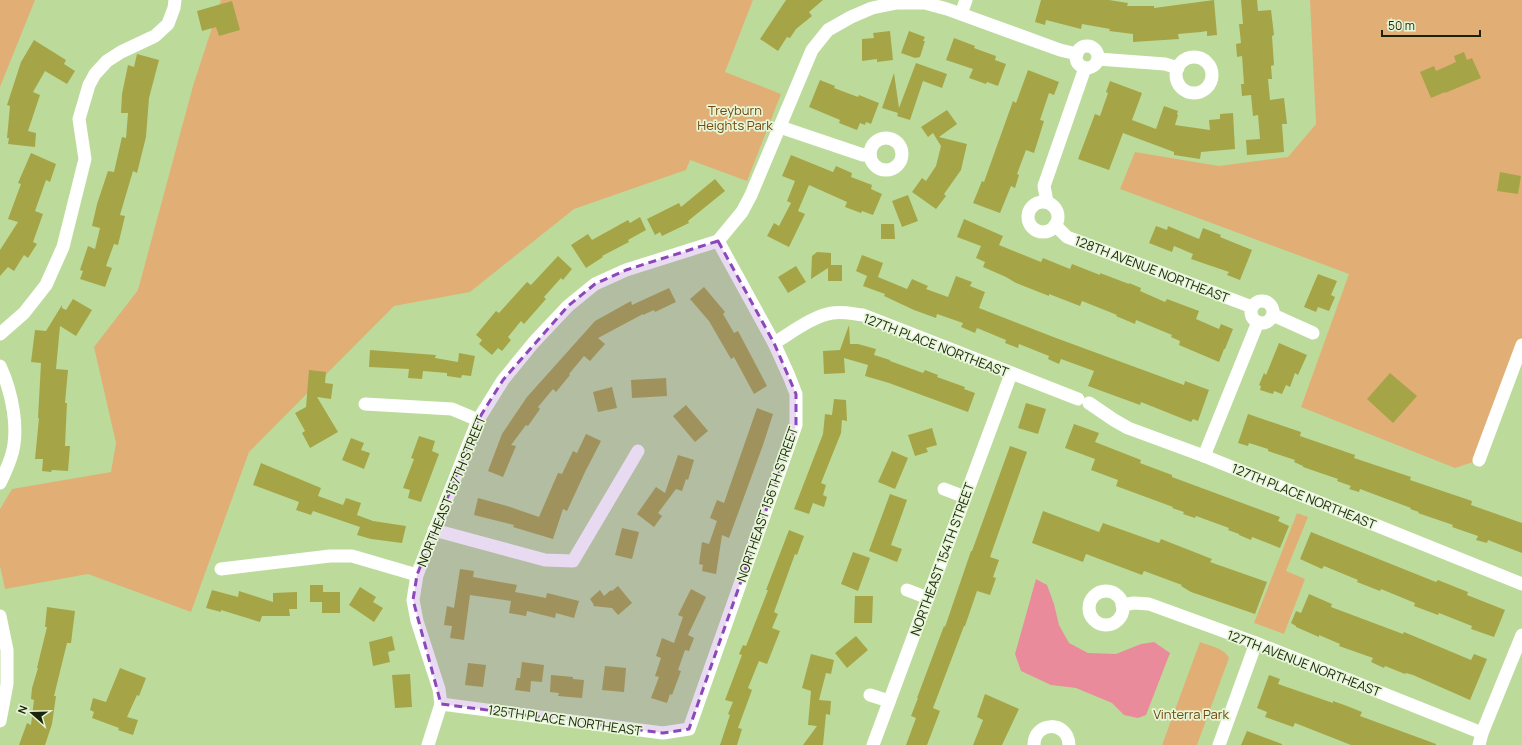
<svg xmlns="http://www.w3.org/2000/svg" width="1522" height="745" viewBox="0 0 1522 745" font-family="Manrope,sans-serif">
	<rect width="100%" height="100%" fill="#bcdb9b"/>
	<g fill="#e1af76">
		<polygon points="0,0 35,0 0,87"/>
		<polygon points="221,0 753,0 725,72 781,94 747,181 690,160 686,170 574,209 470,292 394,306 249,452 191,612 88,574 5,589 0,566 0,509 12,489 111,472 116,443 94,347 138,290 193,86"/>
		<polygon points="1310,0 1522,0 1522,341 1479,460 1455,468 1301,407 1349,274 1120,189 1135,152 1219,166 1288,157 1316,124"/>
		<polygon points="1297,513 1308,517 1286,571 1305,579 1284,634 1254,623"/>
		<path d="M1200,642C1210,646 1224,648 1229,658L1197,745H1162Z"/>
	</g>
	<polygon fill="#ea8b9c" points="1036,579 1047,585 1054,604 1059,625 1069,643 1088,653 1116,654 1141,644 1154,642 1170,653 1146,715 1138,718 1124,715 1112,703 1076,688 1051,685 1021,671 1015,654"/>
	<g fill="#a5a547">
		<polygon points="786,0 823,0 809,12 812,16 796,29 790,38 787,37 778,51 760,39"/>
		<polygon points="1041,0 1109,0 1128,3 1127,6 1154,6 1154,8 1214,0 1217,35 1207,36 1207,31 1201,32 1178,34 1179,39 1133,42 1133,34 1109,31 1110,29 1082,24 1081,29 1046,20 1045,25 1035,22"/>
		<polygon points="1241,0 1257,0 1258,11 1271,10 1274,35 1272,36 1274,65 1271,66 1272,79 1268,79 1270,100 1284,98 1287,124 1282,124 1284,152 1247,155 1246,140 1260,139 1258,115 1253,116 1251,95 1242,96 1241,84 1244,84 1242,56 1237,57 1236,44 1241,43 1239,24 1243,24"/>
		<polygon points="232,1 240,30 219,36 216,27 202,31 197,11"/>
		<polygon points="890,31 893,60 877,62 877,59 862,61 862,39 874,38 873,33"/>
		<polygon points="909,31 925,37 923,41 925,41 920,57 915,58 901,53"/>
		<polygon points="954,38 975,46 974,48 996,56 995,60 1006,64 998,86 987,82 986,84 969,78 973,69 946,60"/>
		<polygon points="34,40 66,60 64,64 75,71 67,84 45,71 33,92 40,95 28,131 36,133 35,147 8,144 9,138 7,138 10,106 7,105 21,62"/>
		<polygon points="1464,52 1467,60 1472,58 1481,78 1445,93 1445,92 1431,98 1420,72 1434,66 1436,71 1456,62 1454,56"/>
		<polygon points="137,54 159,60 149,98 146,137 137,173 133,171 120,215 125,216 118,245 114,244 106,266 112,268 105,287 80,279 83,271 80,270 88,246 95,249 100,228 92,226 97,204 108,171 114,172 122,137 126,138 128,113 121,113 122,94 128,65 134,67"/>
		<polygon points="916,63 947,74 942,88 923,81 910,120 897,116 898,113 882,108 894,73 899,108"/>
		<polygon points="1028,70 1059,82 1054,95 1049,93 1040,120 1044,121 1034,153 1026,150 1017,174 1019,175 1015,188 1011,186 1000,213 973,203 982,181 984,182 1013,101 1016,103"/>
		<polygon points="820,80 835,86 834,88 858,97 859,95 879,103 871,124 866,122 865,125 860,123 857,130 839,123 840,120 809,107"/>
		<polygon points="1110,81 1142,93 1132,120 1156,129 1164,106 1178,111 1177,114 1178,115 1175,125 1210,130 1209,120 1220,119 1220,114 1233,113 1235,149 1201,152 1200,159 1174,155 1174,152 1123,133 1109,170 1078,159 1095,114 1100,116 1108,93 1106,92"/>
		<polygon points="947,110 957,124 939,137 967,144 961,170 944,194 946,196 936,209 912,192 922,178 926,181 936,166 941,146 933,133 928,137 921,127"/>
		<polygon points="31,153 56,164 50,182 46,180 35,211 43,214 33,242 37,244 28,258 24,255 14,271 8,267 0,276 0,250 18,222 8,219 21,184 18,183"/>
		<polygon points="791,155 833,172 836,166 852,173 851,177 872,185 871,189 882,194 873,215 862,211 861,213 845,207 847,202 809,185 798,211 805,214 789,247 767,236 774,223 779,226 791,203 787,201 795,181 782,176"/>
		<polygon points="1500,172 1521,176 1518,194 1497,191"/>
		<polygon points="715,179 725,191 688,221 689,223 662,236 660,232 655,235 647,219 679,203 681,207"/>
		<polygon points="908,195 918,221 902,227 892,201"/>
		<polygon points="640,217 646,230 628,240 629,242 602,256 603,257 586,268 571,245 588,234 592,240 628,220 630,223"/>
		<polygon points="964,219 1003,236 999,245 1041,262 1043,258 1070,269 1072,264 1100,275 1100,273 1129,284 1129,283 1141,288 1140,291 1165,302 1167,299 1199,311 1196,319 1219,329 1221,324 1233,329 1225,349 1224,349 1219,362 1179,345 1180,341 1171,337 1172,335 1136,320 1135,324 1116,316 1117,315 1082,301 1080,306 1049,294 1049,296 1016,283 1006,277 983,267 985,262 976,258 981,246 957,237"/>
		<polygon points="881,224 894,224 895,239 881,239"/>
		<polygon points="1156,226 1167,230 1168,226 1199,239 1203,228 1221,235 1220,237 1252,250 1240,280 1227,275 1229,272 1191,259 1193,254 1174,246 1172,252 1149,243"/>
		<polygon points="817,252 831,253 831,265 842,265 842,281 828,281 828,268 811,279 812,256"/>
		<polygon points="862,255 883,263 878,277 907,289 912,279 928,286 926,289 948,297 956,276 972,282 970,286 985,292 979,308 1056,338 1184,385 1185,381 1209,390 1198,421 1193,419 1191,422 1141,402 1140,405 1088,386 1094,371 1061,359 1059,364 1048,359 1049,356 1019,344 1018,348 1005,343 1006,340 977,328 975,333 961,327 963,323 937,314 936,318 914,310 884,296 885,294 863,286 867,276 856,271"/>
		<polygon points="558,256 572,269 563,280 561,278 544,297 546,299 524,324 521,321 508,337 511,340 502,351 498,348 492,355 479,344 482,340 476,335 496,311 499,313 527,282 531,285"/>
		<polygon points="796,266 806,282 788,293 778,277"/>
		<polygon points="1318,274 1337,281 1331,295 1335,297 1329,311 1318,307 1316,312 1304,307"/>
		<polygon points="704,287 725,312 723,314 734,333 738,331 767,386 754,394 734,357 731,359 709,321 690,299"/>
		<polygon points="669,288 676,302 655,312 654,310 643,315 643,314 598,338 605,344 590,361 584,356 569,374 570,375 556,392 553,389 538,407 540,409 528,426 526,425 511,445 516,446 503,477 488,471 502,434 527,397 595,321 631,301 632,305"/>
		<polygon points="73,299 92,310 76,336 60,326 56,369 68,370 65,403 67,403 65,446 70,446 68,471 52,470 51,472 42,471 43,459 35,459 39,418 38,418 41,363 31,362 35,330 46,331 62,305 62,308 66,310"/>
		<polygon points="849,325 850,344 858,344 876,349 874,355 890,360 890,361 923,373 925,370 938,375 937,377 965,387 964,389 975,393 968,412 889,383 865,376 868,365 844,358 845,373 824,374 823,351 840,350"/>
		<polygon points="1279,343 1307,355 1298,375 1295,373 1290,387 1286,385 1282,394 1274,391 1273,394 1260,390 1261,386 1259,385 1264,373 1266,375"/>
		<polygon points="370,350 436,355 435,358 458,362 459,353 475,356 471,376 462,375 461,378 447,376 447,373 423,371 422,379 408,378 409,369 369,367"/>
		<polygon points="309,370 326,372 325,383 333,384 331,399 317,397 338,432 310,448 302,433 305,431 295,413 306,407"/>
		<polygon points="1390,373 1417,396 1393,423 1367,399"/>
		<polygon points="666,378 667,396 632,398 631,380"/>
		<polygon points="612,387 617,408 598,412 593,392"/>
		<polygon points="834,399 846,400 847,421 842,420 841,433 821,483 826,485 823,495 827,497 824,507 813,503 809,514 794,509 823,434 825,414 832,415"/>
		<polygon points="1026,403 1046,409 1038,434 1018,428"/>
		<polygon points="686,405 708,431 695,442 673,416"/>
		<polygon points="757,408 773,414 763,445 729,538 722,535 716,574 702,571 703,565 699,564 702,542 709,544 717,521 710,518 717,500 724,503"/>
		<polygon points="1248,414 1301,432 1300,436 1355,455 1354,458 1411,477 1410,480 1472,501 1471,505 1522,523 1522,553 1488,540 1487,543 1476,540 1478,536 1452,527 1453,525 1418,513 1419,512 1410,509 1411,508 1360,489 1359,492 1349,489 1351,486 1337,481 1338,479 1303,467 1303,466 1294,462 1295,460 1268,451 1268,449 1249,443 1248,446 1238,443"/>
		<polygon points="1074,424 1099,433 1095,442 1141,460 1140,463 1172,475 1172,477 1280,517 1278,521 1289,526 1280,548 1252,537 1251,540 1239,535 1239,534 1228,530 1229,528 1196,516 1195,518 1183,514 1184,512 1172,508 1173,507 1116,486 1118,480 1091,470 1095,459 1065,448"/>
		<polygon points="932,428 937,445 926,448 928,452 915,456 908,435"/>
		<polygon points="586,434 601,441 585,472 567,511 563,509 553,539 513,527 514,525 474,515 478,498 507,506 539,517 558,473 562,474 573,451 577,453"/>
		<polygon points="419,436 435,441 432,451 439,454 421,502 408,498 410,490 403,488 414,459 411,458"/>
		<polygon points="351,438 364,443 361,450 370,453 364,469 342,460"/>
		<polygon points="1010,446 1027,452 990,557 999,560 993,577 996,578 990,595 977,591 965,626 964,626 933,708 940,711 927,745 906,745 916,718 911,716 918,698 917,698 944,626 945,627 971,551 972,551"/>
		<polygon points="892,451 908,458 895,489 878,482"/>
		<polygon points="678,455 694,460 688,480 686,479 682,491 676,489 658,513 662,516 654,527 637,514 656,487 665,493"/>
		<polygon points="261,463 321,488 318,496 343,505 346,498 361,503 357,515 373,521 406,526 402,543 371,539 357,535 360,527 313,511 311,515 296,510 299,502 253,485"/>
		<polygon points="890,494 907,500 891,545 902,549 897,562 869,551"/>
		<polygon points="1043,511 1099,532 1103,523 1159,543 1161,539 1212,559 1210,562 1267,582 1255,614 1191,592 1181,586 1182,585 1144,571 1142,575 1086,554 1083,562 1032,543"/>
		<polygon points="622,528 639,532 632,559 615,555"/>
		<polygon points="789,530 804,536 797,555 795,554 774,612 778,614 772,628 780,631 767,664 759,661 748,688 752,690 738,728 742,729 737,745 720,745 730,715 728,714 733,702 725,700 742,655 739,654 743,645 746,646 768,590 766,590"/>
		<polygon points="1311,532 1436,582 1438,580 1468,592 1467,595 1505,610 1494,637 1471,629 1472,626 1439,613 1438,615 1414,606 1415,603 1381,589 1380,591 1357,582 1358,580 1324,566 1322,569 1300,559"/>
		<polygon points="853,552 870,558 858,591 841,584"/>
		<polygon points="460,569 474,571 473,577 517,585 515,592 546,598 547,593 579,601 574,618 556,613 555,618 527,611 526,616 509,613 511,601 470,595 464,640 450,638 452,626 444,625 447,606 454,608"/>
		<polygon points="310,585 323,585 323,592 340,592 340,613 322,613 322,602 310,602"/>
		<polygon points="618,586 632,603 618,615 612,608 593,606 594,605 590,599 600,590 604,596 611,590 612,591"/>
		<polygon points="360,587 376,597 373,602 383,608 374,622 349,605"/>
		<polygon points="691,589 706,597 688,635 694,638 689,651 685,650 678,670 681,671 672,695 670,694 667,703 651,698 659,677 655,676 661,658 656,656 662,638 674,643 683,617 678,615"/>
		<polygon points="212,590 238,597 239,591 273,602 273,593 297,592 297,609 289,609 290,616 262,616 260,622 221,610 221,612 206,608"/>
		<polygon points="1309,594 1332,604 1331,607 1403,634 1404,632 1471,660 1474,654 1487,659 1470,700 1413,675 1406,673 1405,674 1385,666 1384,668 1371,662 1373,658 1339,646 1340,644 1319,635 1319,637 1296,627 1296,626 1291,623 1296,611 1301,613"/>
		<polygon points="855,596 873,596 872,623 854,623"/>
		<polygon points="47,607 75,611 71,643 67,643 54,696 56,696 52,724 45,745 19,745 27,723 31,725 34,700 31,699 32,688 38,668 37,668 47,627 45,627"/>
		<polygon points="392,636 395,650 388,652 390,662 373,666 369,642"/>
		<polygon points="856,636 868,650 847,668 835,653"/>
		<polygon points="811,654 834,660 831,674 826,673 819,700 831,701 830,715 826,714 823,745 803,745 817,726 808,725 811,691 802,688"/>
		<polygon points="522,662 544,665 542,682 531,681 530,692 515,690 517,678 520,678"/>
		<polygon points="468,663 486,665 483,687 465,685"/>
		<polygon points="605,666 626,668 624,692 602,690"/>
		<polygon points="120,668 146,678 139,696 137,695 127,717 138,720 133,735 118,730 119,728 92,718 94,712 90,710 93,698 106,702"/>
		<polygon points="410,674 412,707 395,708 392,675"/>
		<polygon points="551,675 573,677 573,679 584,680 582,698 558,696 559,693 550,692"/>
		<polygon points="1269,675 1280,679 1278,684 1333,703 1333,701 1347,706 1362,712 1360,716 1436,744 1436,745 1351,745 1295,723 1293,727 1265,717 1267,712 1257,708"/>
		<polygon points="985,694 1019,709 1002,745 973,745 983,720 977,717"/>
		<polygon points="1247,731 1282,744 1282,745 1241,745"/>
	</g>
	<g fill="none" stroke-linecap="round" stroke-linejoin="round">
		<g stroke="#fff" stroke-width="13">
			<polyline points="961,14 966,0"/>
			<circle cx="1087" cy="57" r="11"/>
			<circle cx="1194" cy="75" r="18"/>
			<polyline points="1098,59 1165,64 1178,68"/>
			<polyline points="780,127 863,155 870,154"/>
			<circle cx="886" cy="154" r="16"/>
			<circle cx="1043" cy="217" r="15"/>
			<polyline points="1047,202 1044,186 1085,68"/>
			<polyline points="1055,225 1067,237 1252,307"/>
			<polyline points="718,241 742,212 751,195 812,50 828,30 851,17 872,8 897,3 925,3 947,9 1060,50 1077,54"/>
			<circle cx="1262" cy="312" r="11"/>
			<polyline points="1273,315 1313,333"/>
			<polyline points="0,334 24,313 46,285 63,247 85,159 79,119 89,85 95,74 107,61 121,52 155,36 168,24 174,8 175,0"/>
			<path d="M774,343C791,333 813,316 832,313C843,311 853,314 863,315L1078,399"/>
			<path d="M0,366C12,392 20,430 11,457C8,466 4,475 0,483"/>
			<polyline points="1089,403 1114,420 1128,428 1204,456 1522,584"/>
			<polyline points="365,404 452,409 478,420"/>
			<polyline points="1204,456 1258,322"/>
			<polyline points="1479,460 1522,345"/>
			<polyline points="944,489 965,497"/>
			<polyline points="434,530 545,560 573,561 638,451"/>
			<polyline points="221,569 330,556 352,556 417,575"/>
			<polyline points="907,590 928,598"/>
			<circle cx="1106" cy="608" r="17"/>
			<polyline points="1122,605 1134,603 1149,604 1256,643 1482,733"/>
			<polyline points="0,616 7,650 7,684 0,721"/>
			<polyline points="870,695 889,701"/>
			<polyline points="441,704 663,733 689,729 796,425 796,394 789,376 774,343 718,241"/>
			<polyline points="428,745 441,704 439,689 417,621 413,600 417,575 478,420 503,380 534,342 568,306 595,284 626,270 718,241"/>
			<polyline points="873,745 1011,374"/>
			<path d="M1034,745C1034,721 1068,720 1069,745"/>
			<polyline points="1219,745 1256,643"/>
			<polyline points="1479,745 1482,733 1522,635"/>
		</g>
	</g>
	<path fill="#8c47bb" fill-opacity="0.2" stroke="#8c47bb" stroke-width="3" stroke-dasharray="8 5" stroke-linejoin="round" d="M718,241L774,343L796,394V425L689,729L663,733L441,704L413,600L417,575L478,420L503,380L568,306L595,284L626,270Z"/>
	<g text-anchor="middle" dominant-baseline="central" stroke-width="3.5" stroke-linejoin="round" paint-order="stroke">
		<g font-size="13" fill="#70470e" stroke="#e6f6d6">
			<text x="735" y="110">Treyburn<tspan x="735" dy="15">Heights Park</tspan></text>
			<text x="1191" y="714">Vinterra Park</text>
		</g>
		<g font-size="13" fill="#19240b" stroke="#e6f6d6">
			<text transform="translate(1152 269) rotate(21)">128TH AVENUE NORTHEAST</text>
			<text transform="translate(936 345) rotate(21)">127TH PLACE NORTHEAST</text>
			<text transform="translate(451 491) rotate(-68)">NORTHEAST 157TH STREET</text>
			<text transform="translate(1304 496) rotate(22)">127TH PLACE NORTHEAST</text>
			<text transform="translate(767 504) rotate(-71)">NORTHEAST 156TH STREET</text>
			<text transform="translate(942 559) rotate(-70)">NORTHEAST 154TH STREET</text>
			<text transform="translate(1304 663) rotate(21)">127TH AVENUE NORTHEAST</text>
			<text transform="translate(565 720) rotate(8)">125TH PLACE NORTHEAST</text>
		</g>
	</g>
	<g transform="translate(32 713) rotate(290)" stroke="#e6f6d6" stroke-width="3" paint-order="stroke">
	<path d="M0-3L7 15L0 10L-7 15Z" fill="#19240b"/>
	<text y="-6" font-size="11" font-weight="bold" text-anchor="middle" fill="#19240b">N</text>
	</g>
	<path d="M1382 30v6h98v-6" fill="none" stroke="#19240b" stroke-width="2"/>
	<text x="1388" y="30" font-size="12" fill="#19240b" stroke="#e6f6d6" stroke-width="3" paint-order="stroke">50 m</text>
</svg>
